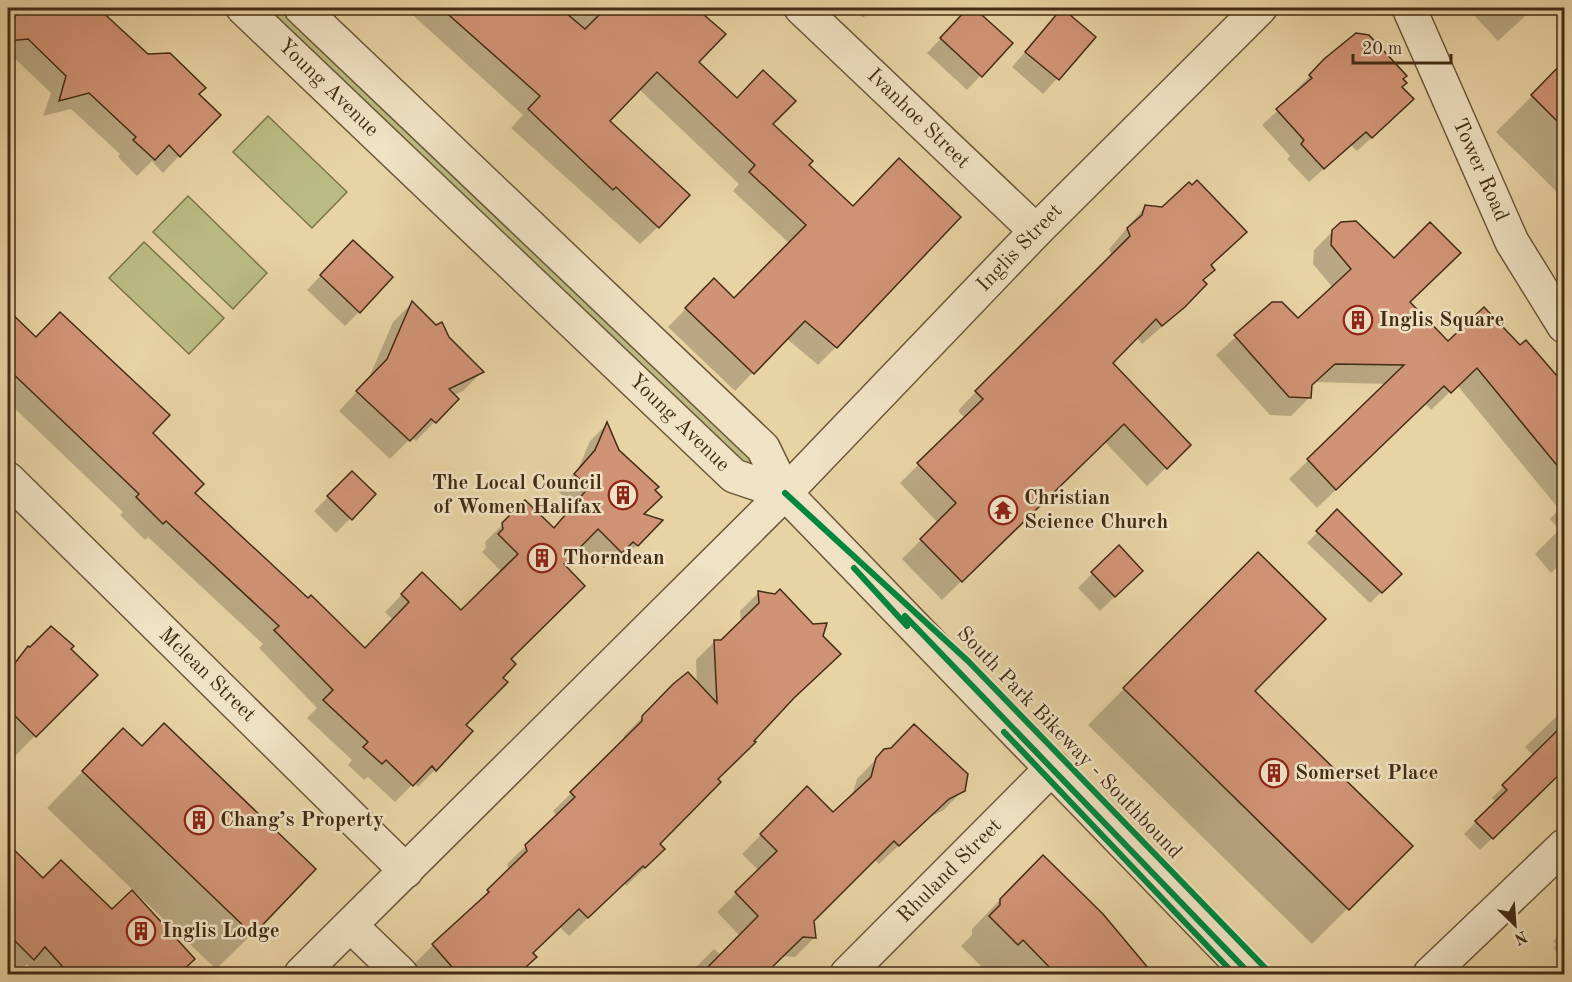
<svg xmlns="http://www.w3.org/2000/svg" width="1572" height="982" viewBox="0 0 1572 982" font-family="'Old Standard TT',serif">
	<rect width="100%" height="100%" fill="#e8d3a4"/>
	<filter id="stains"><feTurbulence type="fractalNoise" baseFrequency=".00333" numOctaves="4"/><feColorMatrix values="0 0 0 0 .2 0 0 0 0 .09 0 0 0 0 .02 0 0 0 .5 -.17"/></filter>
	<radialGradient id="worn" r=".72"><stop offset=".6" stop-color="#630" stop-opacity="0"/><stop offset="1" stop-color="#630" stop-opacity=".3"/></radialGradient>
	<g fill="#babb83" stroke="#7e744c" stroke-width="1.5">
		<polygon points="266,8 280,8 749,455 753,464 746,466"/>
		<polygon points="268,116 347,192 312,228 233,152"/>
		<polygon points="188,196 267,273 233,309 153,232"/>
		<polygon points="144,242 224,318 189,354 109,278"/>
	</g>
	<g fill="#0003">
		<polygon points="8,8 98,8 148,56 197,95 179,156 163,173 152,161 137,176 118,157 120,154 71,109 43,116 51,93 11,55 8,55"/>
		<polygon points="405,8 690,8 721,37 697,62 737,99 771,124 807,165 836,347 818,365 786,338 735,391 668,327 714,280 734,300 789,243 733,191 739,184 639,89 608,121 658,227 640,244 511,128 523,115"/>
		<polygon points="854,8 874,8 863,18"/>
		<polygon points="970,8 1011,43 967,90 927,53"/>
		<polygon points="1097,8 1114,8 1100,11"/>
		<polygon points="1473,8 1472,8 1534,8 1498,41 1470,11"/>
		<polygon points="1062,10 1094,37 1043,94 1012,67"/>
		<polygon points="1325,60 1401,87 1398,114 1357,151 1351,145 1309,182 1287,159 1290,156 1262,125 1298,92 1296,90"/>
		<polygon points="1564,64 1564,199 1496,132"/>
		<polygon points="1145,207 1210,265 1202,281 1205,284 1164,325 1142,344 1136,337 1111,363 1170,464 1147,486 1104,441 942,600 902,559 938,523 900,483 965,418 958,411 964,404 1112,256 1109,249"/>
		<polygon points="1333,231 1448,343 1520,347 1526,342 1564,385 1564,575 1557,567 1551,573 1535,554 1559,530 1550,519 1559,509 1457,385 1431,410 1425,403 1317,508 1289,479 1387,384 1314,382 1311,386 1309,398 1291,416 1270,415 1216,355 1272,304 1298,320 1333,288 1313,264 1314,250"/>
		<polygon points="339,256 359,312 345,326 307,290"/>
		<polygon points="412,303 482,372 463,391 454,395 457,399 416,441 412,437 390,459 339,411 368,380 393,322"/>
		<polygon points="8,312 36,339 151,433 193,493 364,649 393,620 385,612 405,591 461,612 502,572 482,552 486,548 485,542 525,502 552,529 573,505 558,491 578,469 590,441 606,425 642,515 661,521 620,562 615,558 604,568 580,545 562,564 509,659 435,770 418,787 414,783 395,802 368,777 364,780 348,765 352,760 307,718 317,708 259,648 263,644 148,537 145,540 120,515 123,512 8,402"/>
		<polygon points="352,473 374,494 336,533 314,511"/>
		<polygon points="1337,512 1400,574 1370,603 1307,543"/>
		<polygon points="1118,547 1141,571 1100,611 1078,588"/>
		<polygon points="1258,554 1253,691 1410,846 1312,944 1088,725"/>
		<polygon points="8,581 13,586 8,593"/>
		<polygon points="759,592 783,708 658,844 645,868 626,886 624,883 569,936 559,926 532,953 522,970 526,974 424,974 414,964 509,871 507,864 557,816 553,811 624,741 624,736 674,685 697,684 696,660 714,642 722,641 741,622 740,611"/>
		<polygon points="28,648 69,649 95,675 14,757 8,751 8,669"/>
		<polygon points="1560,713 1564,718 1564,768 1480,850 1464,834 1496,802 1492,798 1534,756 1525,747"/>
		<polygon points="123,730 252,934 216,969 134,891 132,893 177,974 37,974 27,964 15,974 8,968 8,846 43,880 112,911 134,891 47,808"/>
		<polygon points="885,750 963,790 944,810 928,818 879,864 874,859 813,920 814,938 795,957 782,956 763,974 689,974 714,949 721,955 740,936 717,912 759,871 742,854 807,788 833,814 852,796 857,779"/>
		<polygon points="1014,885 1152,974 1000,974 993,968 988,973 961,946 972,935 972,929"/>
		<polygon points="1564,929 1564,960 1553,948 1556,945 1553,941"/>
	</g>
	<g fill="#d19375" stroke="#432c14" stroke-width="1.5">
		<polygon points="23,8 98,8 148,54 170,53 206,88 199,94 221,115 180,157 169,145 155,160 133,140 136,137 89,93 59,101 66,76 28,39 8,41 8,24"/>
		<polygon points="441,8 560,8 585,29 606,8 696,8 726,34 699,62 737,98 763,70 796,101 773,124 813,161 809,165 853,206 899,158 961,217 837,348 805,321 754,374 685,308 714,278 734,298 806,225 749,172 755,165 657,72 610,121 690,195 659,228 616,187 613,190 528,109 540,96"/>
		<polygon points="968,8 974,8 1013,43 982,77 940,38"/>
		<polygon points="1062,8 1096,37 1059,80 1025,52"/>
		<polygon points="1356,33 1369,35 1407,76 1403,79 1407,83 1402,87 1414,99 1372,138 1366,132 1324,169 1301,144 1304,140 1276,109 1312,78 1309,75 1324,59"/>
		<polygon points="1564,61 1564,128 1531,95"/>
		<polygon points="1197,180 1247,232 1211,265 1215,270 1203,280 1207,284 1185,307 1162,326 1156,319 1113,363 1191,445 1167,469 1124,424 962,582 920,539 956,503 917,463 983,399 975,391 1130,236 1127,228 1142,215 1145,205 1162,207 1189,182 1192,185"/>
		<polygon points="1356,221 1394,258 1430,222 1461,253 1410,302 1448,341 1484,307 1520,345 1526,340 1564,384 1564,474 1477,368 1451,393 1444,386 1336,490 1307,459 1404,365 1335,364 1312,385 1311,398 1289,397 1234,335 1272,302 1282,302 1298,318 1322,296 1351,269 1331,245 1332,230 1341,222"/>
		<polygon points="353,240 393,277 360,313 320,275"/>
		<polygon points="412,301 436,325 442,322 449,337 484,372 449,389 459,399 436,423 431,419 410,441 356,391 387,359"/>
		<polygon points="8,310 36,337 60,312 170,415 153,433 204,484 195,493 308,598 311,595 365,648 409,602 401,594 422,572 461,610 518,554 498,534 503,529 502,523 525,500 554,528 589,487 574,474 595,450 607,422 619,450 659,487 655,490 662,497 644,514 663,520 638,546 633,542 622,553 598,529 564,564 585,586 511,659 516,664 503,678 508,682 466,725 473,731 436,771 432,766 413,786 386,760 382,764 363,747 368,742 323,700 333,690 274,630 279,626 166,521 163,524 136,497 139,494 8,369"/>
		<polygon points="352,471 376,494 352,520 327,496"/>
		<polygon points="1337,509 1402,574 1382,593 1316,531"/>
		<polygon points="1119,545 1143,571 1115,597 1091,572"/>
		<polygon points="1258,552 1326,619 1255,691 1413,846 1349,910 1123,688"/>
		<polygon points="780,589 813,624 827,623 823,636 841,654 794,698 754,741 756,742 718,779 721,782 660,844 665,849 645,868 643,866 588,918 579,909 533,953 537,957 517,975 459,975 432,944 489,892 487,890 527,851 525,845 575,797 570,792 642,721 642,716 673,684 688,672 717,703 714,640 721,640 759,603 758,591 775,594"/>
		<polygon points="51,626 74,646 71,649 98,675 36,737 8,709 8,672 28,646 30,647"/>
		<polygon points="164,723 316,869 253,935 82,771 123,728 142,746"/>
		<polygon points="914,724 968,774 965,791 949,799 899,846 894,841 814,921 816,938 803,937 764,975 700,975 758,916 735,892 777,851 760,834 807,786 833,812 871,777 876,758 884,749 891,748"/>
		<polygon points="1564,724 1564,770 1493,839 1475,821 1507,790 1502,785"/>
		<polygon points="8,844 43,878 61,860 112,909 132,890 195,959 178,975 70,975 45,947 34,960 8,934"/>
		<polygon points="1043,855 1103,914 1154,975 1057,975 1023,940 1018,945 989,916 1000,905 1000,899"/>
	</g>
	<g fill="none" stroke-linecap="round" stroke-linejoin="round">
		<g stroke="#6c5638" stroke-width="36">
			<g id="minor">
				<polyline points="243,8 734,476 785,493"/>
				<polyline points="301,8 763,448 785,493 1250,974"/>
				<polyline points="801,8 1036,231"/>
				<polyline points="1409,8 1512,242 1564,326"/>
				<polyline points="8,479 406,871"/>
				<polyline points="351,926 401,974"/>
				<polyline points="301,974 785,493 1036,231 1260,8"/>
				<polyline points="847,974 1053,767"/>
				<polyline points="1430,974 1564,846"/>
			</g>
		</g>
		<use href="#minor" stroke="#f0e2c4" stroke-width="33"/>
		<g stroke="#f0e2c4" stroke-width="10">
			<g id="cycleway">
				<polyline points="785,493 968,661 1271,974"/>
				<polyline points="854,568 907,626"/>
				<polyline points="905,616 1250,974"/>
				<polyline points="1004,732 1234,974"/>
			</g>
		</g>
		<use href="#cycleway" stroke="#00873e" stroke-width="6"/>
	</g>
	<defs>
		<g id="building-ring" transform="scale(1.5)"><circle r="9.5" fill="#f0e2c4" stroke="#8f2418" stroke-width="1.5"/><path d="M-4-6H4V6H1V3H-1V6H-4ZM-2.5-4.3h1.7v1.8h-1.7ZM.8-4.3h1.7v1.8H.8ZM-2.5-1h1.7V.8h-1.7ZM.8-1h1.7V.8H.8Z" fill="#8f2418"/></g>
		<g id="temple-ring" transform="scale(1.5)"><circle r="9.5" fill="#f0e2c4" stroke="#8f2418" stroke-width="1.5"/><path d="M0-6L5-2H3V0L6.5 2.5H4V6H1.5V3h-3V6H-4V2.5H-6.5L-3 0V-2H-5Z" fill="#8f2418"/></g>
	</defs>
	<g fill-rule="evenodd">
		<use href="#building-ring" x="1358" y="320"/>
		<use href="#building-ring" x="623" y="495"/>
		<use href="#temple-ring" x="1003" y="510"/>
		<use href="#building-ring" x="542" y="558"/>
		<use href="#building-ring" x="1274" y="773"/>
		<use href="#building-ring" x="199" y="820"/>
		<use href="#building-ring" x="141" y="931"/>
	</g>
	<g text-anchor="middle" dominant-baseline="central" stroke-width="5" stroke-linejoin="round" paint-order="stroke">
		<g font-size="21" fill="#432c14" stroke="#f0e2c4">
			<text transform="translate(328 88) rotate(44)">Young Avenue</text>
			<text transform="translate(918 119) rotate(44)">Ivanhoe Street</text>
			<text transform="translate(1480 170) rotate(66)">Tower Road</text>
			<text transform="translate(1020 248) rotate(-46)">Inglis Street</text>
			<text transform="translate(679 423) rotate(44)">Young Avenue</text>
			<text transform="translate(207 675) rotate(44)">Mclean Street</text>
			<text transform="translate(1069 743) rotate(46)">South Park Bikeway - Southbound</text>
			<text transform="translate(950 871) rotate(-45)">Rhuland Street</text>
		</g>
		<g font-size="21" font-weight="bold" fill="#432c14" stroke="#f0e2c4" text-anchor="start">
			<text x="1379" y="320">Inglis Square</text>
			<text x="602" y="483" text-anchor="end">The Local Council<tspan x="602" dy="24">of Women Halifax</tspan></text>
			<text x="1024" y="498">Christian<tspan x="1024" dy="24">Science Church</tspan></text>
			<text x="563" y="558">Thorndean</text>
			<text x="1295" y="773">Somerset Place</text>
			<text x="220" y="820">Chang’s Property</text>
			<text x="162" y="931">Inglis Lodge</text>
		</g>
	</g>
	<rect width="1572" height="982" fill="none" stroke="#e8d3a4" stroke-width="30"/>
	<rect x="9" y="9" width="1554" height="964" fill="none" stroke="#432c14" stroke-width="3"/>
	<rect x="15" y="15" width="1542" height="952" fill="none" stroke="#432c14" stroke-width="1.5"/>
	<g transform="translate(1515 925) rotate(155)" stroke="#f0e2c4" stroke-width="4.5" paint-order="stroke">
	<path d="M0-4.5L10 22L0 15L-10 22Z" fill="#432c14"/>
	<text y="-9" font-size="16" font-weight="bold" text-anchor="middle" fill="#432c14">N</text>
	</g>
	<path d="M1353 54v9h98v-9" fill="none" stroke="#432c14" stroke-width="3"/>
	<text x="1362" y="54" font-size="18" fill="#432c14" stroke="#f0e2c4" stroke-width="4.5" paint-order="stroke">20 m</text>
	<rect width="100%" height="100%" filter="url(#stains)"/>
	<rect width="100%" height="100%" fill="url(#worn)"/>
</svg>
